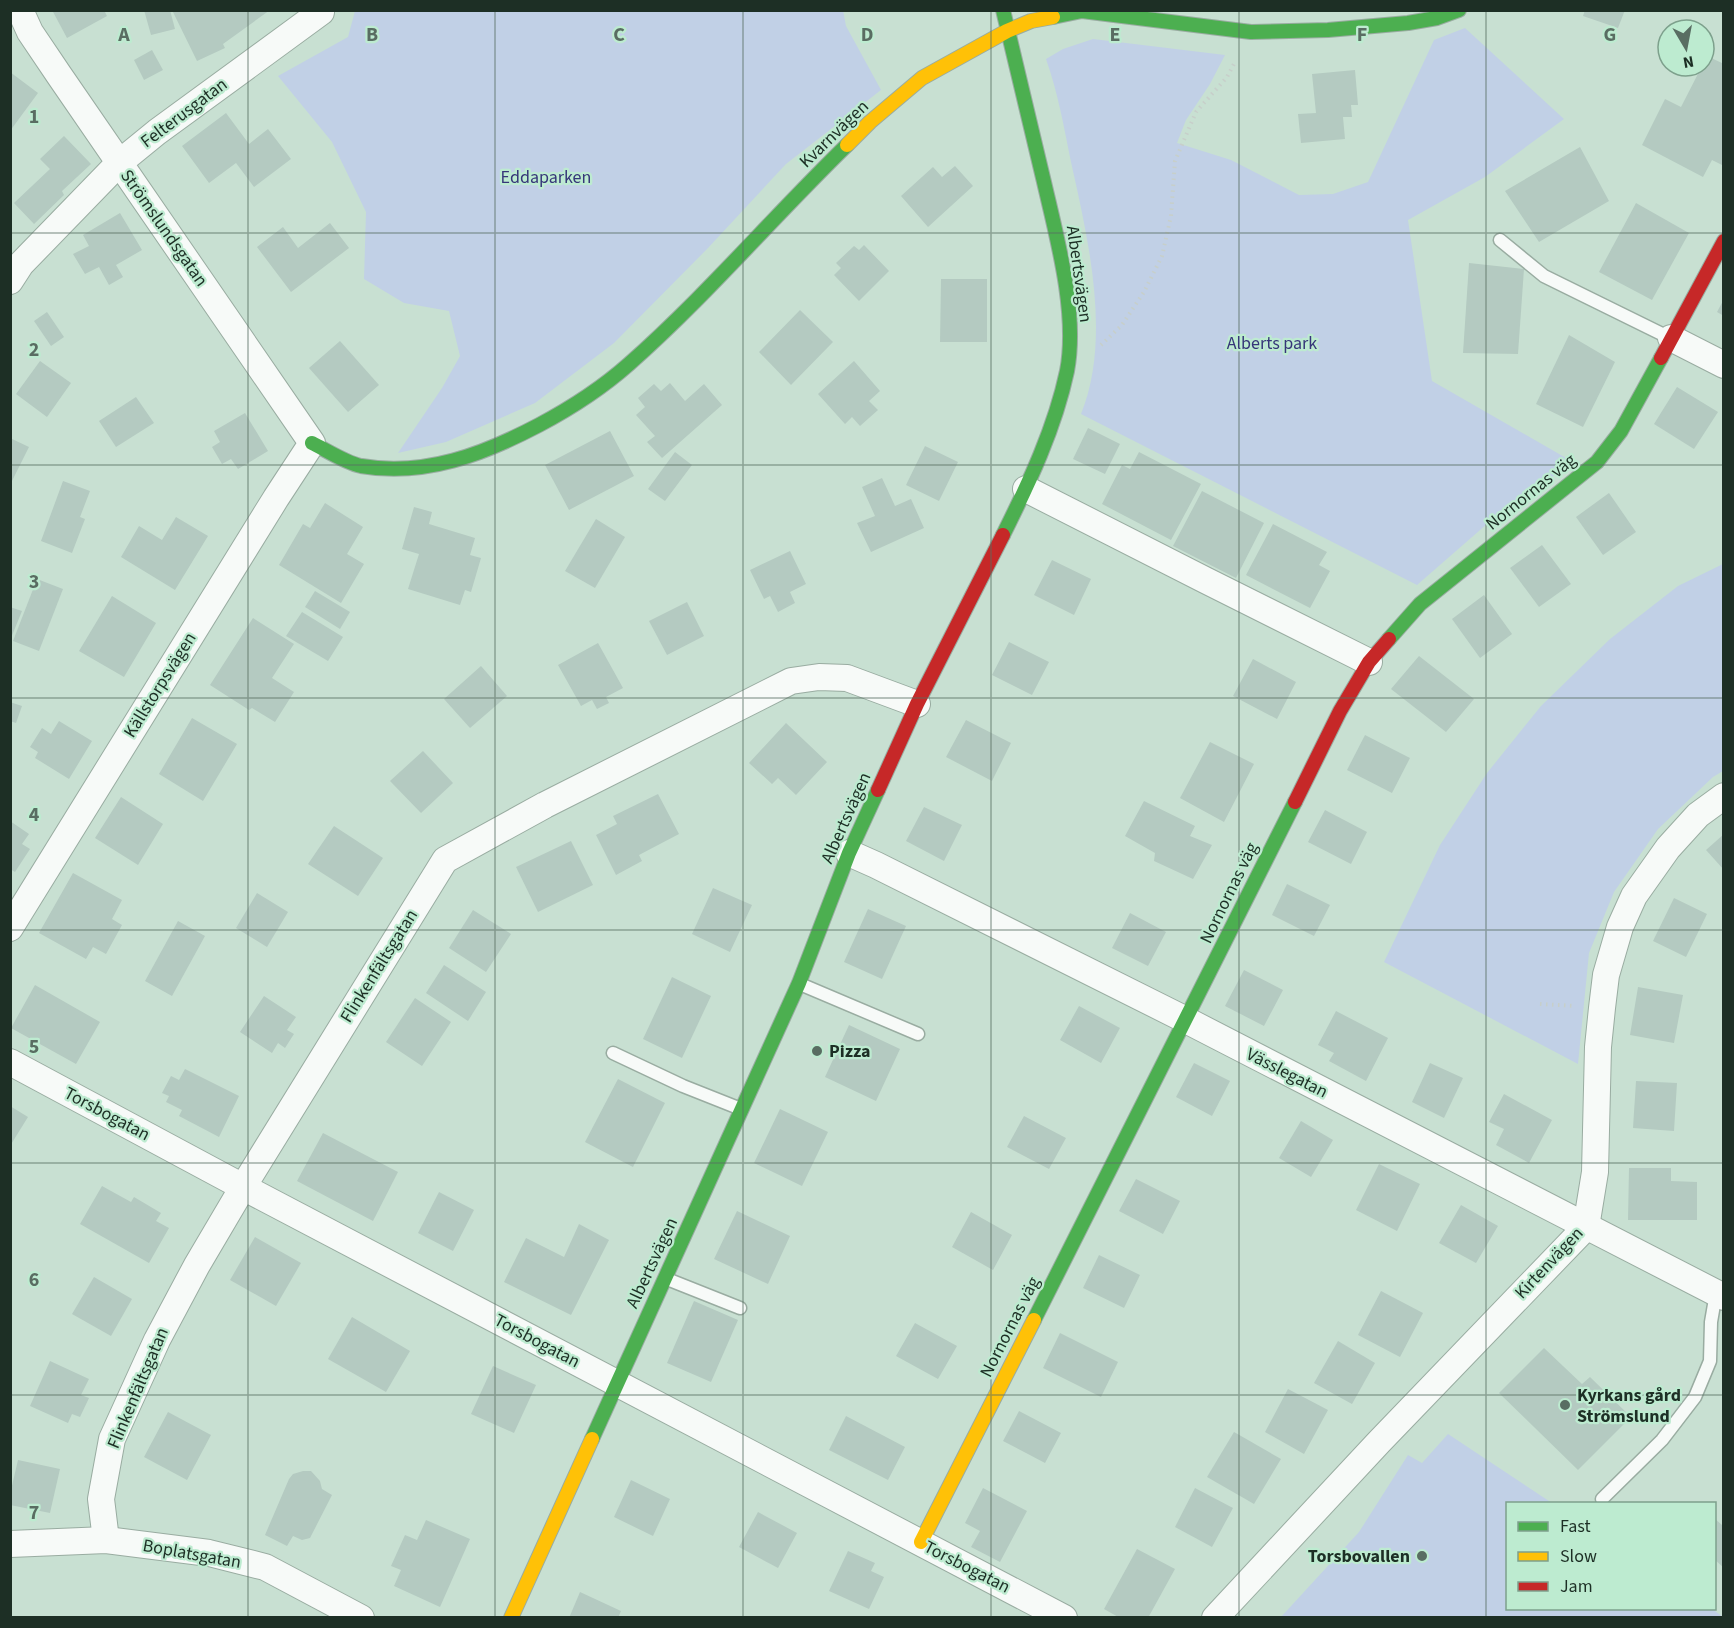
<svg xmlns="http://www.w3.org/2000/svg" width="1734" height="1628" viewBox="0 0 1734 1628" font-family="'Source Sans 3',sans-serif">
	<rect width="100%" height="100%" fill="#c8e0d2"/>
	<g fill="#c1d0e6">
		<polygon points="843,10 846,26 881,90 786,164 708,248 614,343 535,403 446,442 398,453 442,388 460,356 449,311 404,303 364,279 366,212 332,142 278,76 348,37 355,11"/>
		<path d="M1465,28L1564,119L1485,177L1408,220L1432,381L1573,462L1487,524L1417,585L1081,414C1112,338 1088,239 1071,162C1064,127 1058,93 1046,59L1063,49L1093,39L1225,55L1210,84L1186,120L1177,143L1231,160L1299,195L1333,194L1368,182L1434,40Z"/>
		<polygon points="1723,564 1723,771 1713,777 1658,829 1614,892 1589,953 1578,1064 1384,962 1440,845 1487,773 1541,706 1610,639 1678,586"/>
		<polygon points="1448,1434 1552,1503 1508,1504 1508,1608 1711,1608 1723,1617 1281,1617 1359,1532 1408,1455 1422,1463"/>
	</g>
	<g fill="#b4cac1">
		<polygon points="52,10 104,10 107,16 67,38"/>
		<polygon points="144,10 170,10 175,29 151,35"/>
		<polygon points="172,10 270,10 223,44 225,48 197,61"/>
		<polygon points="1585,10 1625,10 1618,28 1583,16"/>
		<polygon points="152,50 163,70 144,80 134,60"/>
		<polygon points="1707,56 1724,64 1724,166 1712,160 1703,177 1642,145 1665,99 1681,107 1702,66 1704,66"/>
		<polygon points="1355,70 1358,105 1351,105 1352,117 1343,117 1345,139 1301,143 1298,114 1316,113 1312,74"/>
		<polygon points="10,72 38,93 10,131"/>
		<polygon points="226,113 249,144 268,129 291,159 254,187 236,163 209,183 182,146"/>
		<polygon points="64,136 91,164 62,191 64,195 34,224 14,203 50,169 40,159"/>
		<polygon points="1580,147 1609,201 1539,242 1505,191"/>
		<polygon points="955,166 973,186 928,227 901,196 933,167 942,177"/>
		<polygon points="1636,203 1689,233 1652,300 1599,272"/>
		<polygon points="120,213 142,250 116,265 123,277 109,285 99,267 85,274 73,254 89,246 83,235"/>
		<polygon points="330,223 349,248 291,292 257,247 283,227 298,248"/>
		<polygon points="864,245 889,271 859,301 834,275 841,268 836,263 854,246 859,250"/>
		<polygon points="1469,263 1524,269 1518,354 1463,353"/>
		<polygon points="941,279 987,279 987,342 940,342"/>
		<polygon points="1724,299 1724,316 1717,312"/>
		<polygon points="800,310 833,342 791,385 759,352"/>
		<polygon points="47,312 64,337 51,346 34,321"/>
		<polygon points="1569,335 1615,362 1583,427 1536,404"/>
		<polygon points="340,341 379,385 348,412 309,368"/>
		<polygon points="40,361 71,383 47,417 16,394"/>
		<polygon points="854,361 880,391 869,401 878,410 860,426 852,417 845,424 818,394"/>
		<polygon points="670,383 685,401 704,384 722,405 662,458 647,442 655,436 636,415 645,407 638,398 654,384 661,391"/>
		<polygon points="1677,387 1718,412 1694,449 1654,424"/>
		<polygon points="136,397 154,423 116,447 99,421"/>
		<polygon points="245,413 268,451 238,469 231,459 222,464 212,447 220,442 214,431"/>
		<polygon points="1088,428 1120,444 1105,474 1073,459"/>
		<polygon points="610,431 634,476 569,510 545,465"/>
		<polygon points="10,438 29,447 10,485"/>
		<polygon points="925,446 958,462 939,501 906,485"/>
		<polygon points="675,452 692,465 665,501 648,489"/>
		<polygon points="1139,452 1201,484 1171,540 1102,504 1122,465 1130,469"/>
		<polygon points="882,478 895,506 911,499 924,528 871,552 857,523 875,516 862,487"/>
		<polygon points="63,481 90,491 80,517 85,519 72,553 41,541"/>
		<polygon points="1202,491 1264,523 1236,578 1173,546"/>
		<polygon points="1609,493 1636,532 1603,555 1576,517"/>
		<polygon points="325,503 363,527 347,554 364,564 341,603 279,565 303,524 310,528"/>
		<polygon points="414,507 432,512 429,524 475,538 470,555 481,558 471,592 465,590 460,605 408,589 419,554 402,549"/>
		<polygon points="176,517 208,536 175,590 121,557 139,526 162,540"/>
		<polygon points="596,519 625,537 595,588 565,571"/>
		<polygon points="1273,524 1327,552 1319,565 1330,571 1310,608 1246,575"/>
		<polygon points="1542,545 1571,584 1539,607 1510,568"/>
		<polygon points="790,551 806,584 790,592 795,603 778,612 770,596 764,599 750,570"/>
		<polygon points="1052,560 1091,579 1074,615 1034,595"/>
		<polygon points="37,579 63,589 39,651 13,641"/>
		<polygon points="315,591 350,612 340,629 305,607"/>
		<polygon points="1484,595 1512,634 1480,658 1452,619"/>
		<polygon points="112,596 156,623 124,677 79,651"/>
		<polygon points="687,602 704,636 667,655 649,621"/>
		<polygon points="10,607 22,611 11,638 10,638"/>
		<polygon points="302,612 343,637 328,661 286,636"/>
		<polygon points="253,618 294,644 272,678 294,692 275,722 252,708 249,710 210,685"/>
		<polygon points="1009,642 1049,662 1032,695 992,675"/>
		<polygon points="598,643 623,688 606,697 609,703 597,709 592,700 581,706 558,665"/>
		<polygon points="1419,656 1474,699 1446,732 1391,689"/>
		<polygon points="1253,659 1296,682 1277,719 1233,696"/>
		<polygon points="481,666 507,696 470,728 444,699"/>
		<polygon points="10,702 22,706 16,723 10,721"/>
		<polygon points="192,718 237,744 203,801 159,774"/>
		<polygon points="966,720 1011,743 992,781 946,757"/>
		<polygon points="59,721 92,741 69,779 35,758 38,752 30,747 42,728 51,734"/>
		<polygon points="786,723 827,762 796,795 778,778 772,784 749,763"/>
		<polygon points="1365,735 1410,758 1392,793 1347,770"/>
		<polygon points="1210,742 1254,764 1224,822 1180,798"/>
		<polygon points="423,751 453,783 421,813 390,781"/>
		<polygon points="658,794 679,834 639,855 642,861 616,875 596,835 617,824 613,816"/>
		<polygon points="121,797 163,824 138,865 95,838"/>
		<polygon points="1144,801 1195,826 1190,836 1212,845 1193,879 1154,861 1155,853 1125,836"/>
		<polygon points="924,807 962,825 944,861 906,841"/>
		<polygon points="1325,810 1367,832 1351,864 1308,842"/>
		<polygon points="10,821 29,834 22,844 30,849 15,872 10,869"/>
		<polygon points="334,826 383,858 358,896 308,864"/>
		<polygon points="1724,834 1724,870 1706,850"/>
		<polygon points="571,841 593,885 538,912 516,867"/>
		<polygon points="73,873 122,900 112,919 122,925 106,954 93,947 86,959 39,933"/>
		<polygon points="1287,884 1330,905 1314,936 1272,915"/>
		<polygon points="713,888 752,905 730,952 692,934"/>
		<polygon points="257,893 288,912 267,947 236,928"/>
		<polygon points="1674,898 1707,914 1686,957 1653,941"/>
		<polygon points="868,909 906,926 882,979 844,962"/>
		<polygon points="473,910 511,934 486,972 449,948"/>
		<polygon points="1130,913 1166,932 1148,966 1112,948"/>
		<polygon points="178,921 205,936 172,996 145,981"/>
		<polygon points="444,965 486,992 468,1021 426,993"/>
		<polygon points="1244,970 1283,990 1264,1026 1225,1006"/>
		<polygon points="672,977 711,996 682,1058 643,1039"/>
		<polygon points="35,985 100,1022 76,1064 11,1028"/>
		<polygon points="1638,987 1683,995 1674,1043 1630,1035"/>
		<polygon points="264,996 296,1017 287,1030 294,1034 285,1048 278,1043 272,1053 240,1032"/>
		<polygon points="415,998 451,1022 422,1066 386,1042"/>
		<polygon points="1079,1006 1120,1028 1101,1063 1060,1040"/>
		<polygon points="1336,1011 1388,1038 1366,1081 1329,1061 1334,1053 1318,1045"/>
		<polygon points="849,1025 900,1049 876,1101 825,1077"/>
		<polygon points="1194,1063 1230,1081 1212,1116 1176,1097"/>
		<polygon points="1430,1063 1463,1078 1444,1118 1412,1102"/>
		<polygon points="185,1069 239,1096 219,1137 179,1116 182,1110 166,1102 169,1096 162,1093 171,1076 179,1080"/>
		<polygon points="618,1079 665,1103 633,1167 585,1142"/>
		<polygon points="1636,1081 1677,1083 1674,1131 1633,1128"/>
		<polygon points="1504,1094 1552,1120 1529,1163 1496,1145 1504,1129 1489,1122"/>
		<polygon points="10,1106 28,1117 10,1146"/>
		<polygon points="780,1109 828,1132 802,1186 754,1163"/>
		<polygon points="1024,1116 1066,1138 1049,1169 1007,1147"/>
		<polygon points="1301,1121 1333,1140 1311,1177 1279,1158"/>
		<polygon points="323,1133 398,1172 373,1221 297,1181"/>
		<polygon points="1379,1164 1420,1184 1397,1231 1356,1210"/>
		<polygon points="1629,1168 1671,1168 1671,1181 1697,1182 1697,1220 1628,1220"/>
		<polygon points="1136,1179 1180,1201 1163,1234 1119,1211"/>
		<polygon points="102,1186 131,1202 134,1197 161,1213 156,1221 169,1228 149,1263 80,1224"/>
		<polygon points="439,1192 474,1210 453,1251 418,1233"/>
		<polygon points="1461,1205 1498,1226 1476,1263 1439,1243"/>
		<polygon points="737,1211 790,1236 768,1284 714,1259"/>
		<polygon points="971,1212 1012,1235 993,1270 952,1247"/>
		<polygon points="579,1224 609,1240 571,1315 504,1282 526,1238 564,1257"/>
		<polygon points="255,1237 301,1263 276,1306 230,1280"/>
		<polygon points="1099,1255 1140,1275 1124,1308 1083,1288"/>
		<polygon points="94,1277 132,1299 111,1336 72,1314"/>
		<polygon points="1381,1291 1423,1313 1400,1357 1358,1335"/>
		<polygon points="694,1301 738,1320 711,1382 667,1363"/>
		<polygon points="352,1317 410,1351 386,1392 328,1359"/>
		<polygon points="915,1323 957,1346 938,1379 896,1356"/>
		<polygon points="1060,1333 1118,1362 1101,1397 1043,1368"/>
		<polygon points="1338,1341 1375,1363 1352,1404 1314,1383"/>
		<polygon points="1544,1348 1582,1384 1590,1377 1631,1417 1578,1470 1499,1393"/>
		<polygon points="50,1361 89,1379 81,1395 89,1398 80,1417 72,1414 68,1423 30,1406"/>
		<polygon points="493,1366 536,1385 514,1433 471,1414"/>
		<polygon points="1288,1389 1328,1410 1304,1454 1265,1432"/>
		<polygon points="1019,1411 1061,1433 1045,1463 1003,1441"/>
		<polygon points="168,1412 211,1435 187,1480 144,1457"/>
		<polygon points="846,1416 905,1447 888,1480 829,1450"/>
		<polygon points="1234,1432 1281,1459 1254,1504 1207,1477"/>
		<polygon points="18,1460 60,1469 50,1513 10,1505 10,1494"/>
		<polygon points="303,1471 311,1471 320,1481 322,1489 332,1495 310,1538 302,1540 293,1536 287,1546 265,1535 289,1479 293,1474"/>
		<polygon points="631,1480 670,1499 653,1536 614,1517"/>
		<polygon points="983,1488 1027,1511 1000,1562 971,1547 980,1531 965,1523"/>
		<polygon points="1195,1488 1233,1508 1212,1547 1175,1527"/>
		<polygon points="758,1512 797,1533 778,1568 739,1547"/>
		<polygon points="1714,1518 1722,1525 1724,1524 1724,1568 1714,1559"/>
		<polygon points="426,1520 470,1539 440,1607 394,1586 401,1570 391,1566 405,1535 417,1540"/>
		<polygon points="1137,1549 1175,1569 1148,1618 1120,1618 1104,1609"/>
		<polygon points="848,1551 875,1563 871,1571 884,1577 869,1609 829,1591"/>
		<polygon points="580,1592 621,1611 618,1618 569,1618"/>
	</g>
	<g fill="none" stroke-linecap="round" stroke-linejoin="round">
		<g stroke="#99aca1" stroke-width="15">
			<g id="lane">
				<polyline points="1500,240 1544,276 1670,338"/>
				<polyline points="800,984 918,1034"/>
				<polyline points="613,1053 683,1086 741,1109"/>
				<polyline points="667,1279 740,1308"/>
				<polyline points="1602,1499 1662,1440 1695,1397 1710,1361 1711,1322 1716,1293"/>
			</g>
		</g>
		<g stroke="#99aca1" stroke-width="28">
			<g id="street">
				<polyline points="10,281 21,264 119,163 157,132 321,12"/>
				<polyline points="1671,338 1724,365"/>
				<polyline points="1026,489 1205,580 1369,662"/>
				<polyline points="849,853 876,865 1186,1020 1724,1297"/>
				<polyline points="10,928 276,498 312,443 59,75 30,32 20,10"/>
				<polyline points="10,1062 243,1187 1064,1618"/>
				<polyline points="106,1540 101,1499 112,1439 157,1340 197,1265 243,1187 445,860 545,805 791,681 819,677 847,678 917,704"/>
				<polyline points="10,1544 106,1540 209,1553 265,1567 361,1618"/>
				<polyline points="1215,1618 1379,1442 1586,1227 1595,1172 1598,1047 1602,1008 1606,975 1620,927 1634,896 1668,848 1698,815 1724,796"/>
			</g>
		</g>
		<g stroke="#99aca1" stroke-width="16">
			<g id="fast">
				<polyline points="1053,17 1082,11 1251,32 1328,30 1408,23 1437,18 1459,10"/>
				<path d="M312,443C326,450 346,463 361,466C425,477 484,454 539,425C571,408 602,388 629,364C706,296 773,217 847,145"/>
				<path d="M1003,535C1029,483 1055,428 1067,371C1078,314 1057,238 1044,182C1030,125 1017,67 1003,10"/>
				<polyline points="1389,639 1420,604 1597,462 1621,431 1661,358"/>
				<polyline points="1034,1320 1295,802"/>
				<polyline points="592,1439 799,983 849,853 878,790"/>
			</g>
		</g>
		<g stroke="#99aca1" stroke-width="16">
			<g id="slow">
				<polyline points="847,145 870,122 922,78 1007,31 1031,21 1053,17"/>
				<polyline points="921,1542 1034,1320"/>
				<polyline points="511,1618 592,1439"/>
			</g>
		</g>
		<g stroke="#99aca1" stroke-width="16">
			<g id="jam">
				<polyline points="1661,358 1724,241"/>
				<polyline points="878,790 917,704 1003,535"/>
				<polyline points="1295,802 1340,711 1369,662 1389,639"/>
			</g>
		</g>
		<g stroke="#c7cfca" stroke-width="4" stroke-dasharray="1.5 4.5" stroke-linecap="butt">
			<polyline points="1101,345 1122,325 1144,292 1162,256 1171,216 1175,161 1196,112 1227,77 1235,62"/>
			<polyline points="1540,1004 1575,1006"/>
		</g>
		<use href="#lane" stroke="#f7faf8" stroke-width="12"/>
		<use href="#street" stroke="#f7faf8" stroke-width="26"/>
		<use href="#fast" stroke="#4caf50" stroke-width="14"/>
		<use href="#slow" stroke="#ffc107" stroke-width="14"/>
		<use href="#jam" stroke="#c62828" stroke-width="14"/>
	</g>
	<path fill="none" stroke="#596d62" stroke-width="1.5" stroke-opacity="0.55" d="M248,10V1618M495,10V1618M743,10V1618M991,10V1618M1239,10V1618M1486,10V1618M10,233H1724M10,465H1724M10,698H1724M10,930H1724M10,1163H1724M10,1395H1724"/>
	<g fill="#596d62" stroke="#bdebd0" stroke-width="2">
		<circle cx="817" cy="1051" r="6"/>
		<circle cx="1565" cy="1405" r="6"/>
		<circle cx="1422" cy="1556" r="6"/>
	</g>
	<g text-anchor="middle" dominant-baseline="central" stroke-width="4.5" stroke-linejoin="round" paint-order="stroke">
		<g font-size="18" fill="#1d2f25" stroke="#bdebd0">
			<text transform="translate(184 113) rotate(-37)">Felterusgatan</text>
			<text transform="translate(834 134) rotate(-44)">Kvarnvägen</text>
			<text transform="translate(164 228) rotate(55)">Strömslundsgatan</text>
			<text transform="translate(1079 274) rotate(82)">Albertsvägen</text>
			<text transform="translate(1531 492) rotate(-39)">Nornornas väg</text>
			<text transform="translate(160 685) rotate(-58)">Källstorpsvägen</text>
			<text transform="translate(846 818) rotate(-66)">Albertsvägen</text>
			<text transform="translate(1229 893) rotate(-64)">Nornornas väg</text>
			<text transform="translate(379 966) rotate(-58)">Flinkenfältsgatan</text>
			<text transform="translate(1287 1073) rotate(27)">Vässlegatan</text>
			<text transform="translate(107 1114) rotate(28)">Torsbogatan</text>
			<text transform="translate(652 1263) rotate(-65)">Albertsvägen</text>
			<text transform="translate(1549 1263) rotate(-47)">Kirtenvägen</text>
			<text transform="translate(1010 1327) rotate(-63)">Nornornas väg</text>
			<text transform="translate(537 1341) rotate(28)">Torsbogatan</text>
			<text transform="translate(138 1388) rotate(-67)">Flinkenfältsgatan</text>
			<text transform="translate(192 1554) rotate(10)">Boplatsgatan</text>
			<text transform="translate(967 1567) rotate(27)">Torsbogatan</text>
		</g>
		<g font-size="18" fill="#363679" stroke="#bdebd0">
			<text x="546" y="177">Eddaparken</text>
			<text x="1272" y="343">Alberts park</text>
		</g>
		<g font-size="18" font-weight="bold" fill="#1d2f25" stroke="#bdebd0" text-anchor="start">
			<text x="829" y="1051">Pizza</text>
			<text x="1577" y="1395">Kyrkans gård<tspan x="1577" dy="21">Strömslund</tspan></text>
			<text x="1410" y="1556" text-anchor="end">Torsbovallen</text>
		</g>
	</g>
	<g font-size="20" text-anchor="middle" font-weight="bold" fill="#596d62" stroke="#bdebd0" stroke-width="4.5" stroke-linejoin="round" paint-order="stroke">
		<text x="124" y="41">A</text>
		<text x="372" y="41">B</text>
		<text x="619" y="41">C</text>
		<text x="867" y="41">D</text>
		<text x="1115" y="41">E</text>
		<text x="1362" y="41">F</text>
		<text x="1610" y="41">G</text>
		<text x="34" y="123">1</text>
		<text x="34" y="356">2</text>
		<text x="34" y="588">3</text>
		<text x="34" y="821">4</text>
		<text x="34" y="1053">5</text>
		<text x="34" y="1286">6</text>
		<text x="34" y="1519">7</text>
	</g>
	<rect width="1734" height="1628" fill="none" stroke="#1d2f25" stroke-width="24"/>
	<rect x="1506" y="1502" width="210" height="108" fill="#bdebd0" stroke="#7da08c" stroke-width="1.5"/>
	<rect x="1518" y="1522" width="30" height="9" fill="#4caf50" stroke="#7da08c" stroke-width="1.5"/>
	<text x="1560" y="1532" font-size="18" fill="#1d2f25">Fast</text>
	<rect x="1518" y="1552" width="30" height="9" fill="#ffc107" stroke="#7da08c" stroke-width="1.5"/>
	<text x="1560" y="1562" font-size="18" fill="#1d2f25">Slow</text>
	<rect x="1518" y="1582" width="30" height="9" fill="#c62828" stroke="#7da08c" stroke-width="1.5"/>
	<text x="1560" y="1592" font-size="18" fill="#1d2f25">Jam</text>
	<g transform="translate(1686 48) rotate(170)"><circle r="28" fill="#bdebd0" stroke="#7da08c" stroke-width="1.5"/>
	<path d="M0-4.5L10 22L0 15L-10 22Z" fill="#596d62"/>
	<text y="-9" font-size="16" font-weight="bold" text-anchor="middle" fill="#1d2f25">N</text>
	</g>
</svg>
